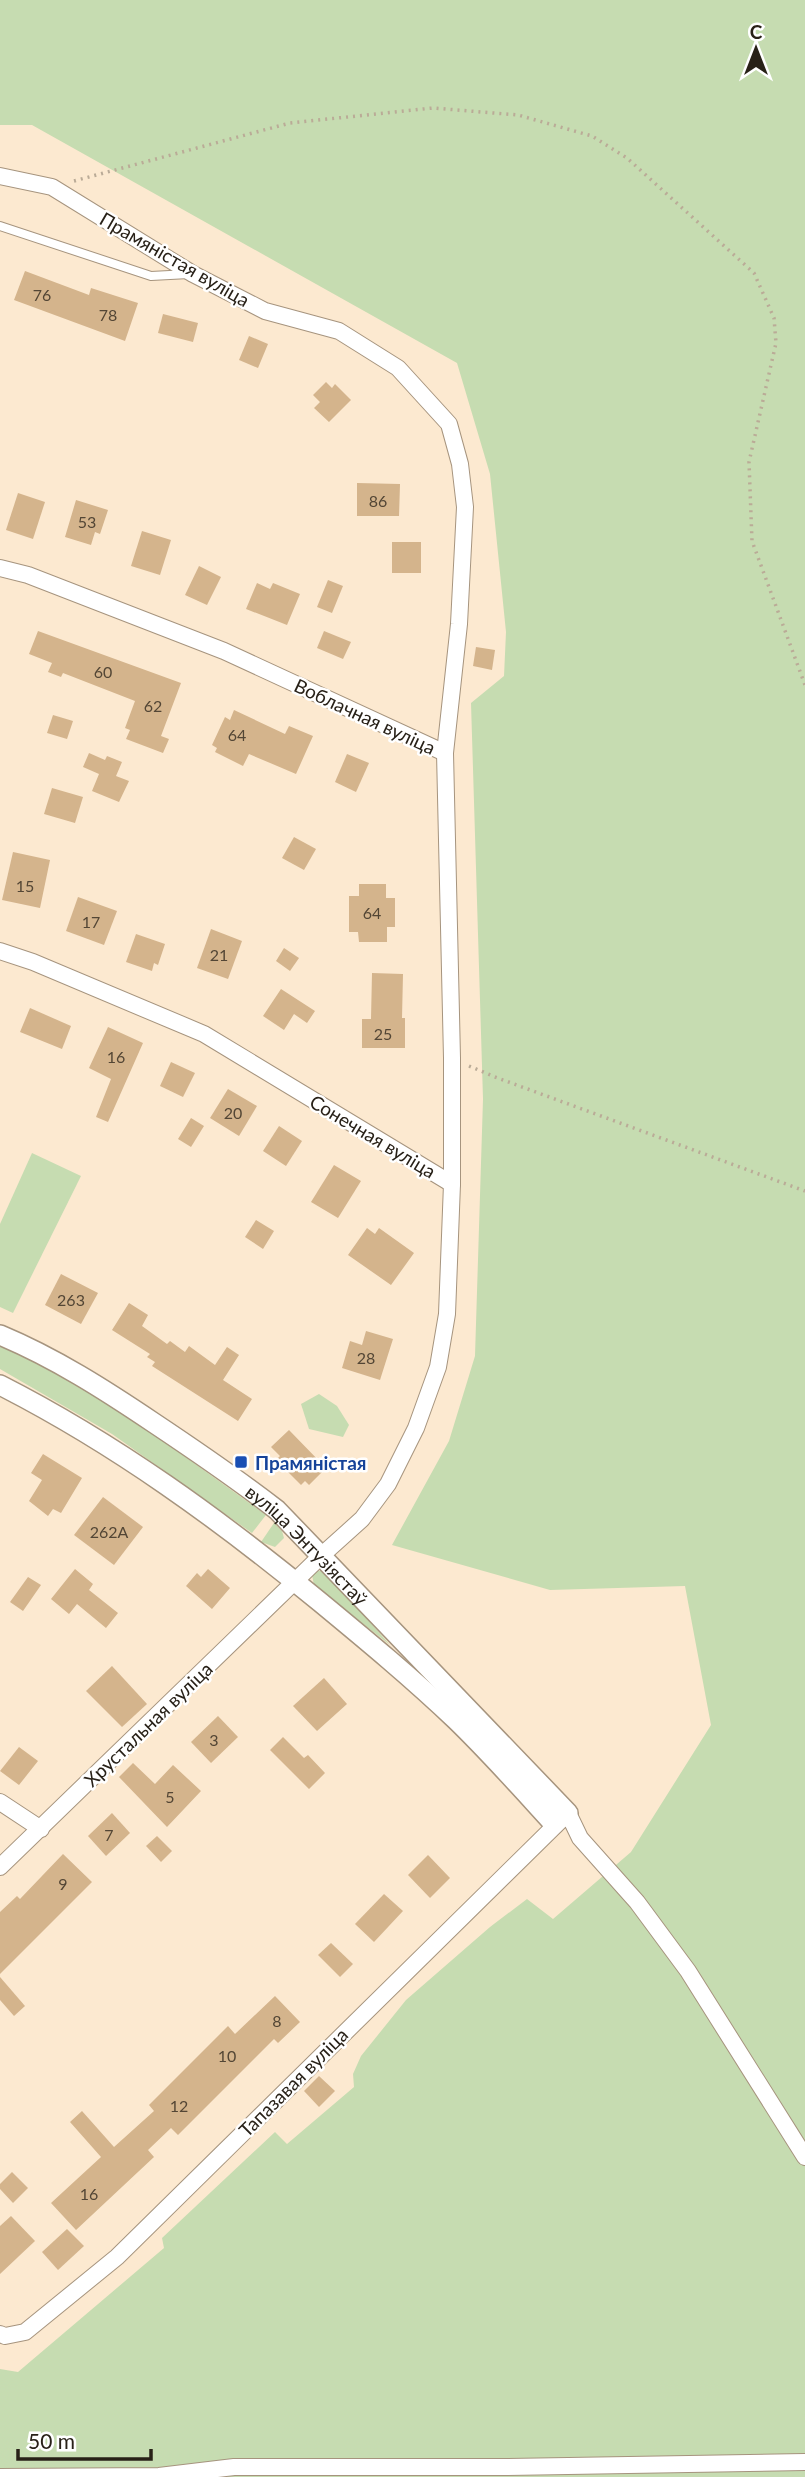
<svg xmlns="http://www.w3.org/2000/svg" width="805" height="2477" viewBox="0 0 805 2477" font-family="Lato,sans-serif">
	<rect width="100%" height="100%" fill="#fce9d0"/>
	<g fill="#c6dcb1">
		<polygon points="0,0 805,0 805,2477 0,2477 0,2369 18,2372 164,2248 162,2238 275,2132 287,2144 354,2087 353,2074 361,2056 406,2000 490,1927 527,1899 553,1919 631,1852 711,1725 685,1586 550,1590 392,1545 449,1441 475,1356 483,1099 471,703 504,676 506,632 490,474 457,363 32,125 0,125"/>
		<polygon points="32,1153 81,1176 13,1313 0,1307 0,1224"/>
		<polygon points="0,1344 19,1352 119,1409 266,1515 252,1533 112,1434 0,1369"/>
		<polygon points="319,1394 337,1406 349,1425 343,1437 309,1429 301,1404"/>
		<polygon points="274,1523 282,1531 284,1538 275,1547 261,1542"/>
		<polygon points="315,1571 323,1571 333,1580 390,1645 314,1585 312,1575"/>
	</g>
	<g fill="#d4b48c">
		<polygon points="25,271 89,295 91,288 138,303 125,341 14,300"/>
		<polygon points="163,314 198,323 193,342 158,333"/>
		<polygon points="249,336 268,344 258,368 239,360"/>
		<polygon points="326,382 332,388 335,384 351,400 329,422 314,408 320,402 313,395"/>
		<polygon points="357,483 400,484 399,516 357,516"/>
		<polygon points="18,493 45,502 33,539 6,530"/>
		<polygon points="76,500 108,510 100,534 95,532 91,545 65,537"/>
		<polygon points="142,531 171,540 160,575 131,566"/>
		<rect x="392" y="542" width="29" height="31"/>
		<polygon points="199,566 221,577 207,605 185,595"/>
		<polygon points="328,580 343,586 332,613 317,607"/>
		<polygon points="257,583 270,589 273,583 300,594 287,625 246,609"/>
		<polygon points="38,631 181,683 161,736 169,739 163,753 126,739 130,730 125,728 135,701 63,673 61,677 48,672 52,663 29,654"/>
		<polygon points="324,631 351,642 343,659 317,648"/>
		<polygon points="476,647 495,650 492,670 473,666"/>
		<polygon points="234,710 285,734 289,726 313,736 296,774 249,754 243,766 215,752 217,748 212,745 225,717 230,720"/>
		<polygon points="53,715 73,721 67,739 47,733"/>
		<polygon points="89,753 105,760 107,756 122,762 116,776 129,781 119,802 92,791 99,774 83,767"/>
		<polygon points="347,754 369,763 356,792 335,782"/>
		<polygon points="52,788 83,797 75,823 44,814"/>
		<polygon points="294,837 316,849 304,870 282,858"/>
		<polygon points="13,852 50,860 40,908 2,900"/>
		<polygon points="359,884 386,884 386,898 395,898 395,927 387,927 387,942 359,942 358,932 349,932 349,896 359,896"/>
		<polygon points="78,897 117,911 104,945 66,931"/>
		<polygon points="211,929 242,941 228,979 197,968"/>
		<polygon points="136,934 165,944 158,965 154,963 152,971 126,962"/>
		<polygon points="284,948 299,958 290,971 276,961"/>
		<polygon points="372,973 403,974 402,1018 405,1018 405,1048 362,1048 362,1019 371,1019"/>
		<polygon points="281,989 315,1011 307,1023 294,1014 284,1030 263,1016"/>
		<polygon points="30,1008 71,1026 62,1049 20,1032"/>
		<polygon points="108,1027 143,1043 108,1122 96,1117 111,1079 89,1068"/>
		<polygon points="171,1062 195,1073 183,1097 160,1086"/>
		<polygon points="228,1089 257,1106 239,1136 210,1118"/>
		<polygon points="191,1118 204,1126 191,1147 178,1139"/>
		<polygon points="279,1126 302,1141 286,1166 263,1151"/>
		<polygon points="334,1165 361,1181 338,1218 311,1202"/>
		<polygon points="256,1220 274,1231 263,1249 245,1237"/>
		<polygon points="367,1228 375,1234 379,1228 414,1253 391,1285 348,1255"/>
		<polygon points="61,1274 98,1293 81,1324 45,1305"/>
		<polygon points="129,1303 148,1315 142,1326 167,1344 170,1341 185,1352 189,1346 215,1365 227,1347 239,1355 223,1380 252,1399 238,1421 152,1366 155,1362 147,1357 150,1354 112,1330"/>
		<polygon points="366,1331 393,1339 380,1380 342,1368 350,1341 362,1345"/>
		<polygon points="289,1430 322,1464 319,1466 323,1471 309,1485 305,1481 301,1485 276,1460 280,1456 271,1447"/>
		<polygon points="43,1454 82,1478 61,1513 53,1509 48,1516 29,1501 42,1480 31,1473"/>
		<polygon points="103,1497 143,1527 114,1565 74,1535"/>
		<polygon points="75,1569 93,1584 89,1590 118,1613 106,1628 77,1604 69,1614 51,1599"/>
		<polygon points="208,1569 230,1588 212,1609 186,1586 197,1573 201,1577"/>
		<polygon points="28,1577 41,1585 23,1611 10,1602"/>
		<polygon points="112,1666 147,1704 122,1727 86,1691"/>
		<polygon points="324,1678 347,1704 317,1731 293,1706"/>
		<polygon points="218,1716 238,1737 211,1763 191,1742"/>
		<polygon points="283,1737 304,1758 308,1755 325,1773 309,1789 270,1750"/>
		<polygon points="19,1747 38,1761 19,1785 0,1771"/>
		<polygon points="133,1763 155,1784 173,1765 201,1791 167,1827 119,1777"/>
		<polygon points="112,1813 130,1833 106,1856 88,1836"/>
		<polygon points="157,1836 172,1851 161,1862 146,1846"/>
		<polygon points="63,1854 92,1882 0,1974 0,1912 17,1896 20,1899"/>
		<polygon points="428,1855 450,1878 430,1898 408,1875"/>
		<polygon points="384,1894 403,1911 374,1942 355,1924"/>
		<polygon points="331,1943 353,1964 340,1977 318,1955"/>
		<polygon points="0,1977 25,2006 14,2016 0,2000"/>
		<polygon points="275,1996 300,2022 278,2043 274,2039 178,2135 171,2128 148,2150 154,2157 76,2230 51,2203 101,2157 70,2122 82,2111 114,2147 154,2111 149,2105 228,2026 235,2034"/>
		<polygon points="319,2076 335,2091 319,2107 304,2091"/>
		<polygon points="12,2172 28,2188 13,2203 0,2189 0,2184"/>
		<polygon points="11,2216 35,2241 0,2274 0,2226"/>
		<polygon points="67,2229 84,2246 58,2270 42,2252"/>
	</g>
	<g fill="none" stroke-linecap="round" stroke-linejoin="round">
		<g stroke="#a6947e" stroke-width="10">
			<polyline id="service" points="0,226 151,276 189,274"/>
		</g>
		<g stroke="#a6947e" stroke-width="18">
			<g id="minor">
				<polyline points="0,176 52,187 193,274 265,311 339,331 398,368 449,424 460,464 465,507 459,624 445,753 452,1058 452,1184 447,1314 438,1367 416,1428 388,1484 362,1519 322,1555 0,1867"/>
				<polyline points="0,568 28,575 224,651 445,753"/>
				<polyline points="0,951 33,962 204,1034 452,1184"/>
				<polyline points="0,1802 41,1829"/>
				<polyline points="0,2334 5,2336 25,2332 117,2257 568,1813 580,1838 637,1902 688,1971 805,2157"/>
				<polyline points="0,2477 159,2476 234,2467 504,2467 805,2462"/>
			</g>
		</g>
		<g stroke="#a6947e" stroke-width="22">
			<g id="tertiary">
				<path id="s1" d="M0,1335C55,1358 105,1390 154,1423C196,1451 237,1479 277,1510L568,1813"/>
				<path d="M0,1385C116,1444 220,1520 320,1602C366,1640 412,1678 456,1720C490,1753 522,1789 554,1824"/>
			</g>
		</g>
		<g stroke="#baab97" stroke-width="3.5" stroke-dasharray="2 5" stroke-linecap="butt">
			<polyline points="74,181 290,123 433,108 518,115 592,136 627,158 754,273 774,318 776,343 749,462 752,541 805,685"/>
			<polyline points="469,1066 495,1077 805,1191"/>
		</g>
		<use href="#service" stroke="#fff" stroke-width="8"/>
		<use href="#minor" stroke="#fff" stroke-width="16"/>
		<use href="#tertiary" stroke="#fff" stroke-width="19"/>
	</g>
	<rect fill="#1a4fb4" stroke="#fff" stroke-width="2.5" x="234" y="1455" width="14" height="14" rx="3.5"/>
	<g text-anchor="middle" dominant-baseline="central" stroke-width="5" stroke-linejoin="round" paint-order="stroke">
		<g font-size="16" fill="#534635">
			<text x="42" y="294">76</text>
			<text x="108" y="314">78</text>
			<text x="378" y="500">86</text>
			<text x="87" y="521">53</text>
			<text x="103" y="671">60</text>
			<text x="153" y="705">62</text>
			<text x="237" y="734">64</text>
			<text x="25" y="885">15</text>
			<text x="372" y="912">64</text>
			<text x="91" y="921">17</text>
			<text x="219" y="954">21</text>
			<text x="383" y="1033">25</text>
			<text x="116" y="1056">16</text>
			<text x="233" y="1112">20</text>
			<text x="71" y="1299">263</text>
			<text x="366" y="1357">28</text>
			<text x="109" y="1531">262А</text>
			<text x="214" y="1739">3</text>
			<text x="170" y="1796">5</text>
			<text x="109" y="1834">7</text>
			<text x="63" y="1883">9</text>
			<text x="277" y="2020">8</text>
			<text x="227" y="2055">10</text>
			<text x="179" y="2105">12</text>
			<text x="89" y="2193">16</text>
		</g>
		<g font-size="19" fill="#282118" stroke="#fff">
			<text transform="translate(175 259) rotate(30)">Прамяністая вуліца</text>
			<text transform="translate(365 716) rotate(25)">Воблачная вуліца</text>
			<text transform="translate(373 1136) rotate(31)">Сонечная вуліца</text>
			<text stroke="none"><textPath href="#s1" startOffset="374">вуліца Энтузіястаў</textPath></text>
			<text transform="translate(148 1724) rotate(-44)">Хрустальная вуліца</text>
			<text transform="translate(293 2082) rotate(-45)">Тапазавая вуліца</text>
		</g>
		<g font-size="19" font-weight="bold" fill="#164399" stroke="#fff" text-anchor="start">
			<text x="255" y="1462">Прамяністая</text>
		</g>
	</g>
	<g transform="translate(756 49)" stroke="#ffffff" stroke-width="5" paint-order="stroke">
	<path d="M0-5L12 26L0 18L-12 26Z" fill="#282118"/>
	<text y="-10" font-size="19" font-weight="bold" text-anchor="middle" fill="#282118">С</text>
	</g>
	<path d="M18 2449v10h133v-10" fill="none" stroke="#282118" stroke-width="3.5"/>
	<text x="28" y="2449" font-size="21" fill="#282118" stroke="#ffffff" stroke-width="5" paint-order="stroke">50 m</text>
</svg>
